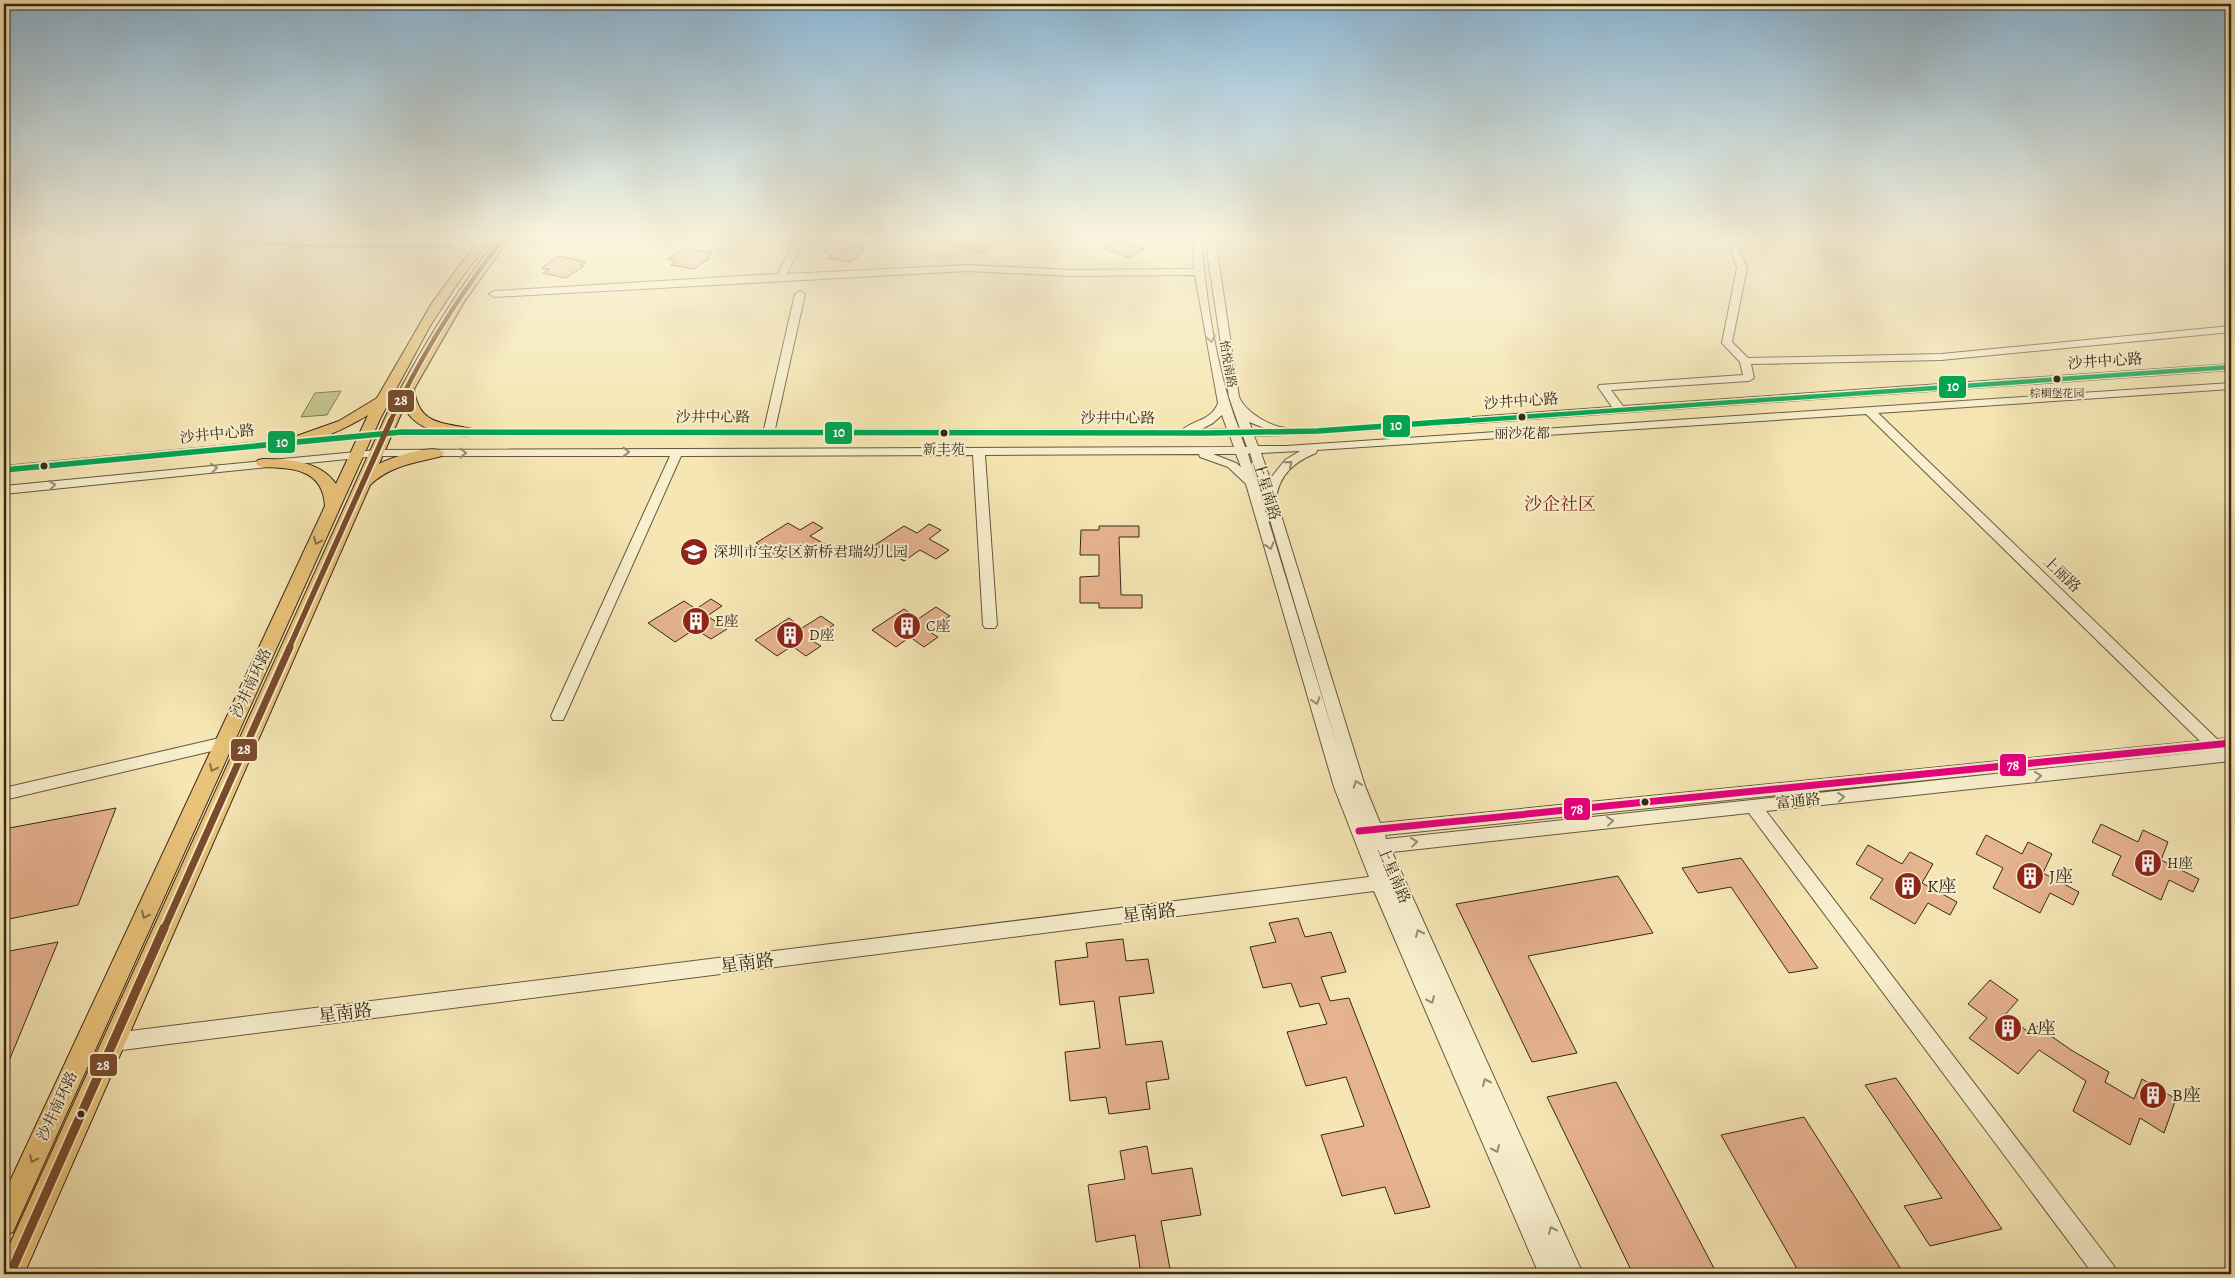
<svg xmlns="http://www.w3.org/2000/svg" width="2235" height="1278" viewBox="0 0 2235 1278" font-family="Alegreya,'Noto Serif SC',serif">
	<rect width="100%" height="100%" fill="#f5e6b3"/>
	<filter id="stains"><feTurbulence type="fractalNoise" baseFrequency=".004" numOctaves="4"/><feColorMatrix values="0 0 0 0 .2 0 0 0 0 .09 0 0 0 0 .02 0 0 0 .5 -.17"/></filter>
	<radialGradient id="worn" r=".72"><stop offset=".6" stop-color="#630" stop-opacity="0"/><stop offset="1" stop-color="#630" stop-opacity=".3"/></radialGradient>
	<polygon fill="#c1c389" stroke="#7c7650" points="341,391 327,415 301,417 315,393"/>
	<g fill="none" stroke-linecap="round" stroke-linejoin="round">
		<g stroke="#778179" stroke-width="3">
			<path d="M215,239C293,248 372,247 451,246"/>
			<polyline points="532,243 644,239"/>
		</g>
	</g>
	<g fill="#e6b38f" stroke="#362818">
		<polygon points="945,239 983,239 996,244 979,253 945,241"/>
		<polygon points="1118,240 1144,249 1130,258 1104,249"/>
		<polygon points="837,241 865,247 861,250 864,251 851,262 827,258 831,254 823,252"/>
		<polygon points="684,248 712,253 707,257 710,258 694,269 671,265 676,261 668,259"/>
		<polygon points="559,256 586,262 580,265 584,266 566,278 543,273 549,269 541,268"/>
		<polygon points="813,522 823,528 810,536 830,547 816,556 800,547 783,559 756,543 788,523 800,530"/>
		<polygon points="929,524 941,530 929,539 949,550 936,559 920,550 904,561 875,545 904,526 917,533"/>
		<polygon points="1099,526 1139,526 1139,537 1119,537 1121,595 1142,595 1142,608 1099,608 1099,603 1080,603 1080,577 1099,576 1099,555 1080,555 1081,530 1099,530"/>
		<polygon points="711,599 722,606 707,616 727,629 711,639 695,629 675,642 648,623 684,601 696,609"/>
		<polygon points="936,607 950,616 928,631 938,637 924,647 910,637 896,647 872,630 904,609 918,619"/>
		<polygon points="821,616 834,625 811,640 821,646 806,656 792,646 777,656 755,640 789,618 802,628"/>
		<polygon points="116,808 78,905 4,920 4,829"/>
		<polygon points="2101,824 2138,842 2143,830 2168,842 2161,860 2199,879 2193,892 2169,880 2161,900 2112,875 2121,856 2092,842"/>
		<polygon points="1986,835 2022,854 2028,842 2052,854 2043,873 2079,892 2073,905 2050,893 2040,913 1993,888 2003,868 1976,854"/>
		<polygon points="1868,845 1902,864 1910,852 1933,864 1922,883 1957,902 1950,915 1928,903 1915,924 1870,898 1883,879 1856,864"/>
		<polygon points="1741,858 1818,968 1789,973 1731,887 1698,893 1682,868"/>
		<polygon points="1618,876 1653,933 1528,956 1577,1053 1532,1062 1456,904"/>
		<polygon points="1298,918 1305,937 1331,932 1346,972 1321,977 1330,1001 1349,998 1430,1207 1395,1214 1385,1187 1342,1196 1321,1135 1364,1126 1346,1077 1306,1086 1287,1032 1327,1024 1319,1003 1300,1007 1291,983 1263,988 1250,947 1276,942 1269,923"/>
		<polygon points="1123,939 1126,961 1148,959 1154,993 1119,997 1126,1045 1162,1041 1169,1079 1146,1082 1150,1109 1109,1114 1106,1097 1070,1101 1065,1052 1100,1048 1094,1001 1060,1005 1055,961 1088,957 1086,943"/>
		<polygon points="58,942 4,1073 4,952"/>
		<polygon points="1990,980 2018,1000 2005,1015 2030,1033 2037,1026 2071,1050 2109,1072 2105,1082 2134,1099 2142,1079 2176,1099 2164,1133 2140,1118 2130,1145 2073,1111 2086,1081 2039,1050 2018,1074 1969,1038 1987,1018 1968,1004"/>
		<polygon points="1896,1078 2002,1229 1930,1246 1904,1206 1942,1198 1865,1085"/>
		<polygon points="1616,1082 1717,1274 1633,1274 1547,1097"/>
		<polygon points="1804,1117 1904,1274 1800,1274 1721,1135"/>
		<polygon points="1147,1146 1152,1174 1192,1168 1201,1215 1161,1221 1171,1274 1141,1274 1135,1235 1096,1242 1088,1185 1125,1179 1120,1151"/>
	</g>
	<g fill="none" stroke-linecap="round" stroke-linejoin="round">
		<g stroke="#66583f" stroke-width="2">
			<g id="minor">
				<path d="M796,239H804L787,274L968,265L1071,270L1194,269L1193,239H1201C1206,299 1217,373 1239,429H1240L1229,397L1208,258V239H1216L1218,258L1239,397C1245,412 1271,427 1286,428C1297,429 1308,428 1318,428L1612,407L1598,387L1599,385L1743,375L1740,362L1722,343L1737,268L1727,239H1735L1747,268L1732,342L1748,358L1941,354L2231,326V332L1941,360L1751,364L1754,378L1749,381L1611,390L1623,406L2231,364V370L1318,434L1254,436L1258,446H1286L2231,383V389L1878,413L2217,739L2231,738V748L2223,750L2231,749V761L1766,811L2114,1266L2117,1274H2093L1749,813L1392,852L1583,1274H1561L1376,853L1561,1274H1539L1374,891L114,1051L107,1048L105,1042L107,1036L114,1033L1369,877L1334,787L1246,484L1228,467L1200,457L1199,454L985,455L997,625L995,628H985L983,625L973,455L681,456L565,716L563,720H553L551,716L670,456H377L4,494V486L377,450L1234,447L1230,436L402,435L4,473V466L402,429H764L795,294L800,291L805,294L775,429L1182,430C1195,419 1211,421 1218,403L1195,275L1071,276L968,271L494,297L489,294L494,291L778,274ZM1866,414L2200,741L1380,823L1365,786L1276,499C1279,475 1294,462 1316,453L1317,450ZM1222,415L1227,429L1200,430L1213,423ZM1249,422L1267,429H1252ZM1241,436H1243L1247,447H1245ZM1300,451L1285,460L1270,479L1261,453ZM1250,453L1254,466L1338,749L1248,454ZM1213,454H1236L1241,467L1236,463ZM2210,751L1386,839L1385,835Z"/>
				<polygon points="224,737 229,739 231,743 229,747 4,800 4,788"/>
			</g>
		</g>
		<g stroke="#362818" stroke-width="2">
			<g id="major">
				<path d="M479,239H491L458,283L430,326L380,419L13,1232L4,1236V1194L325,506C323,469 293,468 263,467L258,466L256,463L258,460L263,459C288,459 321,461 336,484L368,415C354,424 307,448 291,444L289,441L291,438L339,421L377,398L432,303Z"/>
				<path d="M497,239H509L464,302L414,389C419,426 442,422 472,429L474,432L467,436C444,434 416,431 404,407L379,464C390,458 436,442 444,453L442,456C415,463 391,465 370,485L24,1274H4V1257L386,416C418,354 454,294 497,239Z"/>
			</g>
		</g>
		<use href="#minor" fill="#f8efce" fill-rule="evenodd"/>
		<use href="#major" fill="#eac37a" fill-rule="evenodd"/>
		<g stroke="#f8efce" stroke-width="7">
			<polyline id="bus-1-far1" points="1451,422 2231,367"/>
		</g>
		<g stroke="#f8efce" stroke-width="9">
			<polyline id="bus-1" points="4,470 402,432 1210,433 1318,431 1469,420"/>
		</g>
		<g stroke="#f8efce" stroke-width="11">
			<polyline id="bus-2" points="1359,831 2231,743"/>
		</g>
		<g stroke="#f8efce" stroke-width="7">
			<path id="bus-3-far3" d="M390,422C420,357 459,295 503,239"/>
		</g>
		<g stroke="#f8efce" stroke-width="9">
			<polyline id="bus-3-far2" points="289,648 391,420"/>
		</g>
		<g stroke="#f8efce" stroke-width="11">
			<polyline id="bus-3-far1" points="164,929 290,647"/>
		</g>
		<g stroke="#f8efce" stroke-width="12">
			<polyline id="bus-3" points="10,1274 164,928"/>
		</g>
		<use href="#bus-1-far1" stroke="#00a651" stroke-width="4.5"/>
		<use href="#bus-1" stroke="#00a651" stroke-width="5.5"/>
		<use href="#bus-2" stroke="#e5007d" stroke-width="7"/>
		<use href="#bus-3-far3" stroke="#7a4b2a" stroke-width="4.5"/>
		<use href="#bus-3-far2" stroke="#7a4b2a" stroke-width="5.5"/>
		<use href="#bus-3-far1" stroke="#7a4b2a" stroke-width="7"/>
		<use href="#bus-3" stroke="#7a4b2a" stroke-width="9"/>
	</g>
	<defs><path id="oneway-chevron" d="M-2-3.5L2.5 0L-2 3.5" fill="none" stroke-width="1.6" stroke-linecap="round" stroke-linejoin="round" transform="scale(1.25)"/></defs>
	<g stroke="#978c73">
		<use href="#oneway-chevron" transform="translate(1211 339) rotate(80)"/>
		<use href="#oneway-chevron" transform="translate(626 452)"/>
		<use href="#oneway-chevron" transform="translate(463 453)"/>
		<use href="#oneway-chevron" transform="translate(1289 464) rotate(-40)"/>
		<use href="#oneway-chevron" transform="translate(214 468) rotate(-6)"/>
		<use href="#oneway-chevron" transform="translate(52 485) rotate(-6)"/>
		<use href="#oneway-chevron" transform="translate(1270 546) rotate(73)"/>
		<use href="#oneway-chevron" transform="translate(1316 701) rotate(73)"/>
		<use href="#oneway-chevron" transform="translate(2038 776) rotate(-6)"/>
		<use href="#oneway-chevron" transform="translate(1357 784) rotate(-109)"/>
		<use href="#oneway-chevron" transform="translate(1841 797) rotate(-6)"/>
		<use href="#oneway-chevron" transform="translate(1610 821) rotate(-6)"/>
		<use href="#oneway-chevron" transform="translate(1414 842) rotate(-6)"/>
		<use href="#oneway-chevron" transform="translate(1419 933) rotate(-114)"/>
		<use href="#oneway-chevron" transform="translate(1431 1000) rotate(66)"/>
		<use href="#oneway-chevron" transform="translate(1486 1082) rotate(-114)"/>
		<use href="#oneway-chevron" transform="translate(1496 1149) rotate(66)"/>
		<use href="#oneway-chevron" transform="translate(1552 1230) rotate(-114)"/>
	</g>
	<g stroke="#876e44">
		<use href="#oneway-chevron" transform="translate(317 541) rotate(115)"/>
		<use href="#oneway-chevron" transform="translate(213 768) rotate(115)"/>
		<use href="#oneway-chevron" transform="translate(145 915) rotate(115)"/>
		<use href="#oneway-chevron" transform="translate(33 1159) rotate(115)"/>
	</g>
	<linearGradient id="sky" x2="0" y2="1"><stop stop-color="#8cb7d5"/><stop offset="0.57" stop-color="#faf4dd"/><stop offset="1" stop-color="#faf4dd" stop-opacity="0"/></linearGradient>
	<rect width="2235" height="418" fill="url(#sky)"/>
	<defs>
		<g id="school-disc" transform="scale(1.4375)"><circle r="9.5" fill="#8f2418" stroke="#f8efce"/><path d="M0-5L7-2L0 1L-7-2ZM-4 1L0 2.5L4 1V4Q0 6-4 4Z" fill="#fff"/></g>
		<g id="building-disc" transform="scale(1.4375)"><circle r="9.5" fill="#8f2418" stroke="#f8efce"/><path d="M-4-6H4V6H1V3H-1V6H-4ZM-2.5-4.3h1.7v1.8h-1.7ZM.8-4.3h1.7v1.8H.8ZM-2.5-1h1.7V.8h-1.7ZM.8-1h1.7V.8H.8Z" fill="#fff"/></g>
	</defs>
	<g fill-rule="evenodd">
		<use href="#school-disc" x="694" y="552"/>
		<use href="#building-disc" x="696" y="621"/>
		<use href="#building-disc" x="907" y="626"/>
		<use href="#building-disc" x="790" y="635"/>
		<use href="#building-disc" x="2148" y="863"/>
		<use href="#building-disc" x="2030" y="876"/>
		<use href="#building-disc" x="1908" y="886"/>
		<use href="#building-disc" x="2008" y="1028"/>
		<use href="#building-disc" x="2153" y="1095"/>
	</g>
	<g fill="#362818" stroke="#f8efce" stroke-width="2">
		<circle cx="2057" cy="379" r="4.5"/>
		<circle cx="1522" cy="417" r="4.5"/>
		<circle cx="944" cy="433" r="4.5"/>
		<circle cx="44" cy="466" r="4.5"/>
		<circle cx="1645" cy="802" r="4.5"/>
		<circle cx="81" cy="1114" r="4.5"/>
	</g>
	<g text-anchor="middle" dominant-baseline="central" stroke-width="4" stroke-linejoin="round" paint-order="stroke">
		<g font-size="11" fill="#362818" stroke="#f8efce">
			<text x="2057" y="393">棕榈堡花园</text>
		</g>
		<g font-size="12" fill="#362818" stroke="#f8efce">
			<text transform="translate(1228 364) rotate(80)">怡悦南路</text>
		</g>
		<g font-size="14" fill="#362818" stroke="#f8efce">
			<text x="1522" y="433">丽沙花都</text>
			<text x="944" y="449">新丰苑</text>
		</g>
		<g font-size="15" fill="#362818" stroke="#f8efce">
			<text transform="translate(2105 361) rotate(-4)">沙井中心路</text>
			<text transform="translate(1521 401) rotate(-4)">沙井中心路</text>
			<text x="713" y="417">沙井中心路</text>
			<text x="1118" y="418">沙井中心路</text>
			<text transform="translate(217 434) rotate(-6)">沙井中心路</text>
			<text transform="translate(1267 491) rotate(73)">上星南路</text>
			<text transform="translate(2062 574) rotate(44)">上丽路</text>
			<text transform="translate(251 683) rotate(-65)">沙井南环路</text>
			<text transform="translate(1798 801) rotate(-6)">富通路</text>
			<text transform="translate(1394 875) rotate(67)">上星南路</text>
			<text transform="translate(57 1106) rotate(-65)">沙井南环路</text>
		</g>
		<g font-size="15" fill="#362818" stroke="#f8efce" text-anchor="start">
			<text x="713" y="552">深圳市宝安区新桥君瑞幼儿园</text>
			<text x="715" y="621">E座</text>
			<text x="926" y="626">C座</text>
			<text x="809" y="635">D座</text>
			<text x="2167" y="863">H座</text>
		</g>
		<g font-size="18" fill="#7a1f14" stroke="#f8efce">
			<text x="1560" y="504">沙企社区</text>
		</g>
		<g font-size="18" fill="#362818" stroke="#f8efce" text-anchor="start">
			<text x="2049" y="876">J座</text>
			<text x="1927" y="886">K座</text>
			<text x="2027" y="1028">A座</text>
			<text x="2172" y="1095">B座</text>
		</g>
		<g font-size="18" fill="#362818" stroke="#f8efce">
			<text transform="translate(1149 913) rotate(-7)">星南路</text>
			<text transform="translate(747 963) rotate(-7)">星南路</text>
			<text transform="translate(345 1013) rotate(-7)">星南路</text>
		</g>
	</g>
	<g stroke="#f8efce" stroke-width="2">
		<rect x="1938" y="375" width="29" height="24" rx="5" fill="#00a651"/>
		<rect x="387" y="389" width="28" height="24" rx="5" fill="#7a4b2a"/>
		<rect x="1382" y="414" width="29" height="24" rx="5" fill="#00a651"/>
		<rect x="824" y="421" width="29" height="24" rx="5" fill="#00a651"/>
		<rect x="267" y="430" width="29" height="24" rx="5" fill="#00a651"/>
		<rect x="230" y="738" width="28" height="24" rx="5" fill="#7a4b2a"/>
		<rect x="1999" y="753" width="28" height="24" rx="5" fill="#e5007d"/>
		<rect x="1563" y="797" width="28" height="24" rx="5" fill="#e5007d"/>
		<rect x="89" y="1053" width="29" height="24" rx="5" fill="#7a4b2a"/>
	</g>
	<g font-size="14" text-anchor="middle" font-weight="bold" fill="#fff">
		<text x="1953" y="391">10</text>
		<text x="401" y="405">28</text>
		<text x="1396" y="430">10</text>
		<text x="839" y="437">10</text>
		<text x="282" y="447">10</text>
		<text x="244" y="754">28</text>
		<text x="2013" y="770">78</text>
		<text x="1577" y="814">78</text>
		<text x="103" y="1070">28</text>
	</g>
	<rect width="2235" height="1278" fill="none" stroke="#f5e6b3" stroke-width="20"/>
	<rect x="5" y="5" width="2225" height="1268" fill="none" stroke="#362818" stroke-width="2.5"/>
	<rect x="10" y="10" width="2215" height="1258" fill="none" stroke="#362818"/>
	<rect width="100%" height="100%" filter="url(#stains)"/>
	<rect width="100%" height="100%" fill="url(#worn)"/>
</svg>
